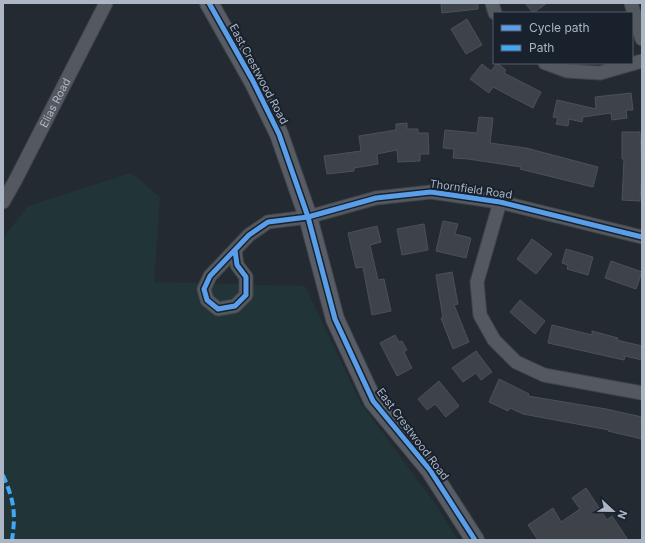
<svg xmlns="http://www.w3.org/2000/svg" width="645" height="543" viewBox="0 0 645 543" font-family="Inter,sans-serif">
	<rect width="100%" height="100%" fill="#242a31"/>
	<polygon fill="#213538" points="131,173 160,197 154,282 305,286 360,402 434,502 458,540 3,540 3,238 28,206"/>
	<g fill="#3e434a" stroke="#4b515a">
		<polygon points="441,3 478,3 478,9 442,13"/>
		<polygon points="525,3 547,3 533,13"/>
		<polygon points="467,19 482,45 466,54 451,29"/>
		<polygon points="497,63 506,70 504,73 541,92 533,108 493,87 489,93 470,79 482,64 491,71"/>
		<polygon points="631,93 633,110 626,110 627,118 612,120 611,113 583,117 582,122 569,119 568,126 556,124 558,118 553,117 557,100 596,109 595,97"/>
		<polygon points="479,117 493,118 490,143 526,148 598,167 593,187 520,169 521,167 468,159 453,158 454,149 443,148 445,130 477,133"/>
		<polygon points="407,123 407,129 418,129 418,133 428,133 429,154 420,154 420,161 398,162 397,150 377,154 378,164 354,168 354,171 327,174 324,156 361,151 359,136 396,130 396,124"/>
		<polygon points="622,132 640,132 642,173 640,201 622,200 624,159 622,159"/>
		<polygon points="443,221 458,224 455,234 471,238 466,258 436,251"/>
		<polygon points="424,224 428,250 402,255 397,229"/>
		<polygon points="377,226 381,242 370,245 378,280 384,279 391,311 372,315 363,267 356,268 348,233"/>
		<polygon points="532,239 552,254 536,274 517,259"/>
		<polygon points="566,249 593,257 588,275 567,269 568,265 562,263"/>
		<polygon points="611,261 642,272 636,289 605,278"/>
		<polygon points="452,272 458,304 454,305 469,342 453,349 441,318 443,318 436,275"/>
		<polygon points="520,300 545,321 535,334 510,312"/>
		<polygon points="552,325 592,335 592,331 618,338 617,340 642,346 642,360 625,356 624,360 548,343"/>
		<polygon points="395,335 399,342 402,341 407,350 404,352 412,368 397,376 380,343"/>
		<polygon points="476,351 492,372 481,380 476,373 463,382 452,368"/>
		<polygon points="499,379 529,394 528,396 606,409 642,417 642,439 608,431 609,430 523,414 510,408 508,411 489,402"/>
		<polygon points="439,381 459,406 446,417 435,404 427,410 418,399"/>
		<polygon points="586,488 607,520 612,516 628,540 538,540 528,525 553,508 561,522 580,509 572,498"/>
	</g>
	<g fill="none" stroke-linecap="round" stroke-linejoin="round">
		<g stroke="#40444a" stroke-width="15">
			<g id="street">
				<polyline points="492,3 495,13"/>
				<polyline points="631,3 642,39"/>
				<polyline points="545,63 567,71 600,73 642,61"/>
				<path id="s1" d="M3,202L15,181L106,3"/>
				<polyline points="500,202 477,282 480,315 494,340 516,362 544,375 642,393"/>
				<polyline points="235,250 237,265 246,277 246,295 235,306 218,309 207,300 204,289 210,276 249,235 268,222 308,217 376,198 431,192 500,202 642,237"/>
			</g>
		</g>
		<g stroke="#40444a" stroke-width="20">
			<polyline id="secondary" points="209,3 253,81 279,134 308,217 335,319 373,401 430,470 475,540"/>
		</g>
		<use href="#street" stroke="#545960" stroke-width="13"/>
		<use href="#secondary" stroke="#585d65" stroke-width="18"/>
		<path stroke="#3fa9f5" stroke-width="4" stroke-dasharray="8 4" stroke-linecap="butt" d="M3,475C14,501 16,512 12,540"/>
		<g stroke="#18212c" stroke-width="8">
			<g id="cycleway">
				<polyline points="209,3 253,81 279,134 308,217 335,319 373,401 430,470 475,540"/>
				<polyline points="235,250 237,265 246,277 246,295 235,306 218,309 207,300 204,289 210,276 249,235 268,222 308,217 376,198 431,192 500,202 642,237"/>
			</g>
		</g>
		<use href="#cycleway" stroke="#5a9eea" stroke-width="5"/>
	</g>
	<g text-anchor="middle" dominant-baseline="central" stroke-width="4" stroke-linejoin="round" paint-order="stroke">
		<g font-size="11" fill="#acb6c5" stroke="#18212c">
			<text transform="translate(259 74) rotate(62)">East Crestwood Road</text>
			<text stroke="none"><textPath href="#s1" startOffset="112">Elias Road</textPath></text>
			<text transform="translate(471 189) rotate(8)">Thornfield Road</text>
			<text transform="translate(413 434) rotate(53)">East Crestwood Road</text>
		</g>
	</g>
	<rect width="645" height="543" fill="none" stroke="#acb6c5" stroke-width="8"/>
	<rect x="493" y="12" width="140" height="52" fill="#18212c" stroke="#535d69"/>
	<rect x="501" y="25" width="20" height="6" fill="#5a9eea" stroke="#535d69"/>
	<text x="529" y="32" font-size="12" fill="#acb6c5">Cycle path</text>
	<rect x="501" y="45" width="20" height="6" fill="#3fa9f5" stroke="#535d69"/>
	<text x="529" y="52" font-size="12" fill="#acb6c5">Path</text>
	<g transform="translate(613 511) rotate(112)" stroke="#18212c" stroke-width="3" paint-order="stroke">
	<path d="M0-3L7 15L0 10L-7 15Z" fill="#acb6c5"/>
	<text y="-6" font-size="11" font-weight="bold" text-anchor="middle" fill="#acb6c5">N</text>
	</g>
</svg>
